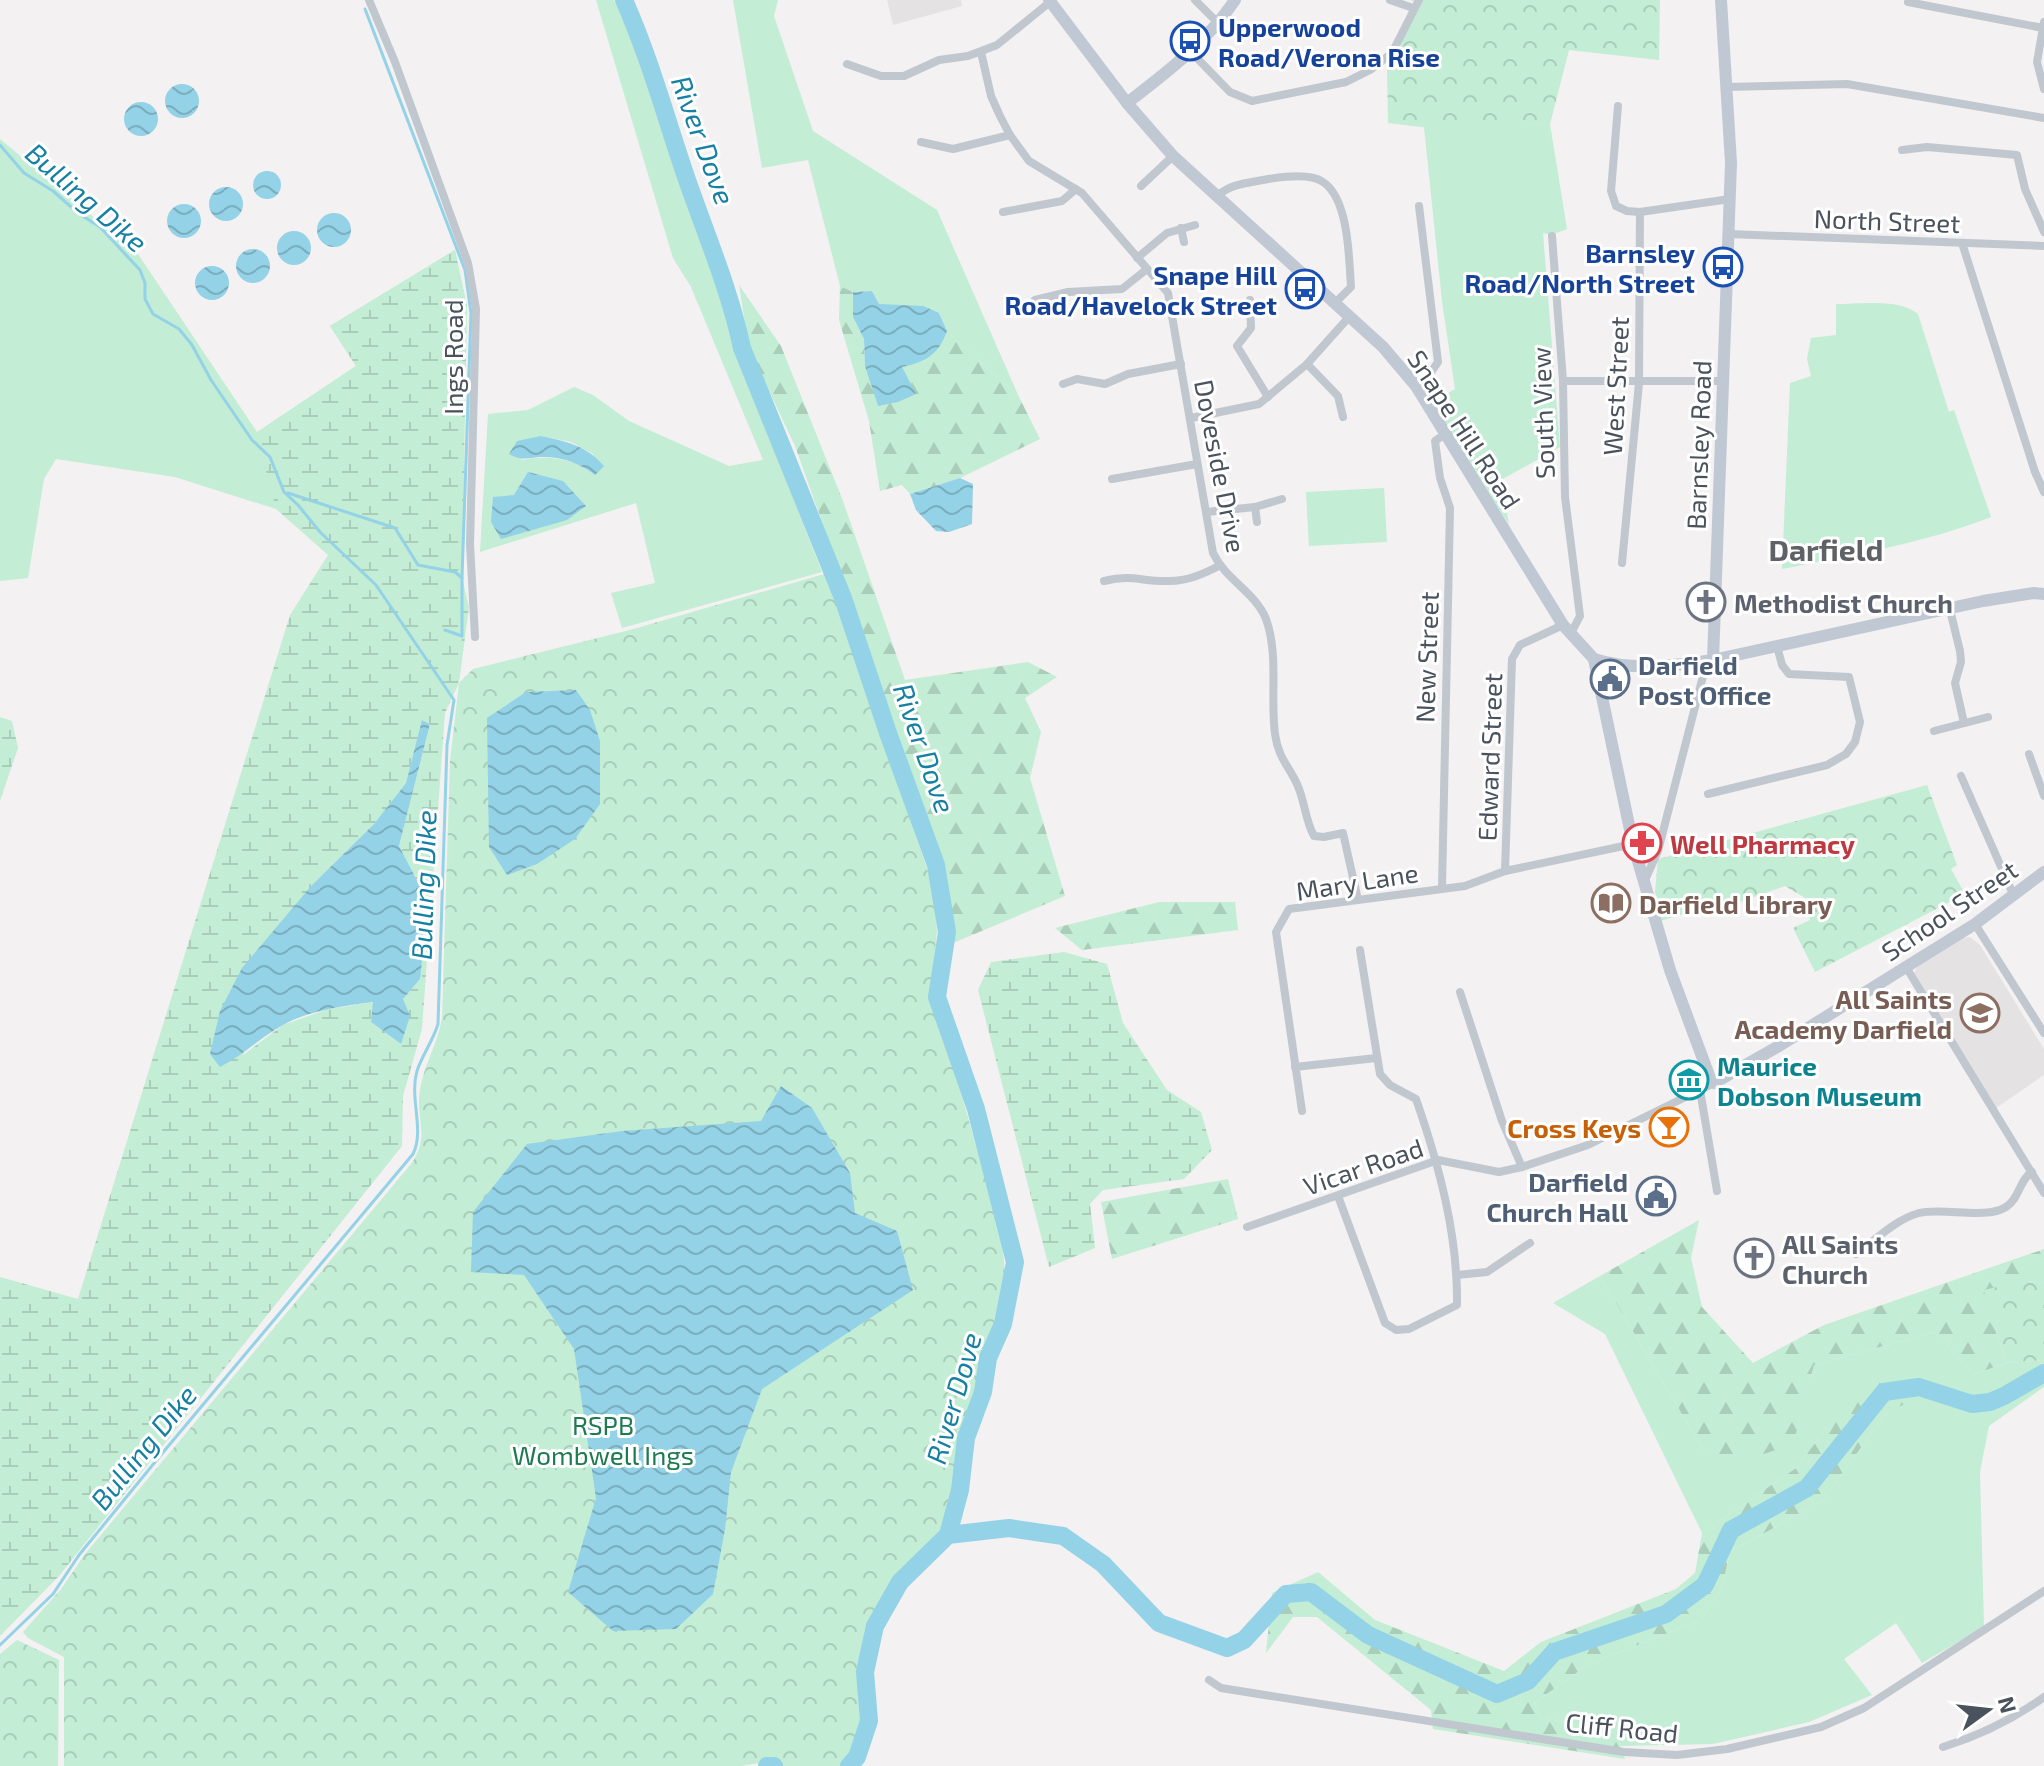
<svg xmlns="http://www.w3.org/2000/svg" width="2044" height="1766" viewBox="0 0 2044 1766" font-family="'Exo 2',sans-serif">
	<defs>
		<pattern id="forest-firs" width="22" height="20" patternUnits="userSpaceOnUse" patternTransform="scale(2)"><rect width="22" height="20" fill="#c3edd5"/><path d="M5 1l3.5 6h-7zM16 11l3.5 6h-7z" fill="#a9cdb9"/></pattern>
		<pattern id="wetland-marsh" width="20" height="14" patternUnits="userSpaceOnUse" patternTransform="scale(2)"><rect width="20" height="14" fill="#c3edd5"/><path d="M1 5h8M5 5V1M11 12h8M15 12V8" fill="none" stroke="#a9cdb9"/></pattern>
		<pattern id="park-crowns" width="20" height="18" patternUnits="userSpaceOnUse" patternTransform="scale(2)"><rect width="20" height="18" fill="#c3edd5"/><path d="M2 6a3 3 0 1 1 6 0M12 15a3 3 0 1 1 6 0" fill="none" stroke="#a9cdb9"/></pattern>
		<pattern id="water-waves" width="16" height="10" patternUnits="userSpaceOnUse" patternTransform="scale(2)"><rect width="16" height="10" fill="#93d2e7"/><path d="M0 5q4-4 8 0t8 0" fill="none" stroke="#7aadbe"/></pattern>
	</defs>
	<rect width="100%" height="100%" fill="#f3f1f1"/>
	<g fill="#e4e2e2">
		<polygon points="887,0 961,0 962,6 893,25"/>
		<polygon points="1970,937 1980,945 2044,1049 2044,1075 1996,1108 1914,973 1917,967 1963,938"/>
	</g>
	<g fill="#c3edd5" fill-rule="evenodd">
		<path d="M596,0H614L632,39L726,308L736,352L822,572L622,628L611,593L655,583L636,503L480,552L488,414L528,410L574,387L593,395L629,421L729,466L763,460L691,287L673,258ZM541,436L571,442L593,454L595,475C571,457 549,455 521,460Z"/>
		<polygon points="733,0 778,0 774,16 813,131 937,210 1019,397 947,331 939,313 879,305 872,291 853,292 840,286 808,160 762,168"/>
		<polygon points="1550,124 1567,229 1551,235 1543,233 1560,447 1501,480 1509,524 1473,472 1432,403 1455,389 1442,301 1424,127"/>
		<polygon points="0,139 138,254 257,432 356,366 330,326 455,250 467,307 276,509 175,477 56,459 44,479 28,578 0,581"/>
		<path d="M1836,304C1860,304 1899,298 1918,314L1949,412L1954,410L1991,517C1924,543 1853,555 1782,569L1790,383L1811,376L1807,359L1811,338L1836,335Z"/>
		<polygon points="1384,488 1387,542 1309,546 1306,492"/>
		<polygon points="1600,1276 1705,1453 1792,1444 1814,1365 1935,1332 1974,1374 2007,1363 2044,1360 2044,1387 1989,1426 1980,1472 1984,1627 1922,1663 1896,1623 1844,1659 1872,1695 1809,1722 1713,1744 1620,1746 1615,1734 1541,1717 1534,1703 1589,1664 1699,1621 1721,1591 1730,1552 1821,1502 1887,1412 1825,1430 1796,1468 1702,1533 1605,1334 1553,1303"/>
	</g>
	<g fill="url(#forest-firs)">
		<polygon points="739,285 781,346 843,501 905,680 1028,662 1057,677 1025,698 1041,732 1030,778 1065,896 953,943 945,867 795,446 749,348"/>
		<path d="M840,286L853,292V317L864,339L865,366C899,367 934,369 947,331L1019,397L1040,439L960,478L910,494L902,485L880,491L869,421L839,320Z"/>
		<polygon points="1159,902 1235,902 1238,930 1082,950 1055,928"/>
		<polygon points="1228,1179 1238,1219 1112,1259 1101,1202"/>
		<polygon points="1699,1220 1691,1258 1702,1307 1753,1363 1824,1325 2044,1249 2044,1283 2027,1281 1998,1319 1996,1333 2007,1363 1974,1374 1935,1332 1814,1365 1793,1444 1731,1465 1705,1453 1600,1276"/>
		<polygon points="1879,1382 1914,1400 1887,1412 1821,1502 1730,1552 1721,1591 1699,1621 1589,1664 1534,1703 1541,1717 1616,1734 1625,1759 1433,1729 1431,1710 1317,1617 1293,1617 1266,1653 1272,1593 1318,1572 1375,1620 1504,1671 1541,1642 1676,1589 1695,1573 1702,1533 1796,1468 1825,1430"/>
	</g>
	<g fill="url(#wetland-marsh)" fill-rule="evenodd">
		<path d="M455,250L467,307L462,578L469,607L459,683L445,713L422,1029L403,1096L402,1146L59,1576L0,1636V1277L78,1299L290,615L328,555L276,509L256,433L356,366L330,326ZM423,720L430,724L399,846L421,888L420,979L403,999L401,1044L371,1022L374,1002L328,1009L283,1025L243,1055L312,885L374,824L406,783Z"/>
		<polygon points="0,717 12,721 18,748 0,801"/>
		<polygon points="1064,952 1107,964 1123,1023 1167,1090 1201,1112 1212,1150 1184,1179 1103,1190 1090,1204 1095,1248 1049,1267 978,990 991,962"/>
	</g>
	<g fill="url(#park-crowns)">
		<polygon points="1411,0 1660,0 1659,60 1569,50 1550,124 1430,128 1388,123 1387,67 1398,52 1417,4"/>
		<path d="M824,574L836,601L933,886L937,931L930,998L956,1075L1002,1237L1005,1276L999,1310L964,1430L954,1488L942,1531L894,1582L869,1624L860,1671L863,1722L853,1755L843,1766H782L776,1760L741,1766H64V1657L28,1638L23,1632L61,1589L85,1554L411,1164C427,1141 420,1129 419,1103C419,1072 437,1048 442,1018L450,761L459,683L473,669L630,630Z"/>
		<polygon points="1927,785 1957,865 1951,869 1965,894 1815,972 1793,928 1810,920 1807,899 1785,886 1729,906 1727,902 1660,921 1655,892 1658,859"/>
		<polygon points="2027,1281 2044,1283 2044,1360 2007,1363 1996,1333 1998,1319 1983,1290"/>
		<polygon points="17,1640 59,1660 58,1766 0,1766 0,1654"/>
	</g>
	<g fill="url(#water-waves)">
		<circle cx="182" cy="101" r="17"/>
		<circle cx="141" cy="119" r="17"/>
		<circle cx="267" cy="185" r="14"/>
		<circle cx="226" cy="204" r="17"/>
		<circle cx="184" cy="221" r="17"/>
		<circle cx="334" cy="230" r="17"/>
		<circle cx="294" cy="248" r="17"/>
		<circle cx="253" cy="266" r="17"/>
		<circle cx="212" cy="283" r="17"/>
		<path d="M872,291L879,304L923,306L939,313L947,331C939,354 926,362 902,367L916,394L898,402L878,406L865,366L864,339L853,317V292Z"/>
		<path d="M541,436C566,441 587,446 604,466L595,475C579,463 561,456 540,457C527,458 522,461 509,454L517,441Z"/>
		<polygon points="528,472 563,481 586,506 567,520 501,539 491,522 493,497 514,495"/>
		<polygon points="960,478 973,484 972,524 949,532 936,531 916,510 910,494"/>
		<polygon points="576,690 590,710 600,741 600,804 575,839 537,864 507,875 489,847 487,718 526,692"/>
		<path d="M422,720L430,724L399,846L421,888L423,953L420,979L403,999L410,1016L401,1044L371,1022L373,1002C343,1006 310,1010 283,1025C261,1037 243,1055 220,1067L210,1054L220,1011L242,968L312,885L374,824L406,783Z"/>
		<polygon points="781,1086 812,1108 850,1173 855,1213 897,1231 913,1290 762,1389 731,1472 725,1529 713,1594 676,1629 613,1631 568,1592 596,1498 574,1349 524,1275 471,1272 473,1212 527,1144 622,1131 761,1121"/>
	</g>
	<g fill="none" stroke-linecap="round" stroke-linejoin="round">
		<g stroke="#93d2e7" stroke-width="3">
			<polyline points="365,9 465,270 471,313 462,578"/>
			<path d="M0,145L24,173L53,191L78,213L100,227L140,270L145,283V299L153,314L179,329L192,345L211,380L252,440L270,457L284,492L298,505L320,532L376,585L454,700L447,745L438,1024C433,1041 422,1055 417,1071C409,1098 425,1130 413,1154L160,1456L79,1555L53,1594L0,1645"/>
			<polyline points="288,493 395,528 418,565 455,572 462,578 462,636 445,630"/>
		</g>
		<g stroke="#93d2e7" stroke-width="18">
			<path d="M624,0C648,54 664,111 683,168C703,228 729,286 742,348L843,598L888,733L936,865L947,932L937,997L976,1109L1015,1262L1003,1324L988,1358L983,1392L966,1438L960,1490L948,1535"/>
			<polyline points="767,1766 774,1766"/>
			<polyline points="849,1766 857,1757 869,1721 865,1672 875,1626 900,1582 948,1535 1009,1528 1063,1536 1103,1564 1159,1623 1227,1648 1244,1640 1286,1594 1311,1592 1368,1635 1497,1694 1528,1681 1554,1652 1666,1614 1705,1585 1731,1530 1807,1488 1884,1392 1919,1387 1972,1404 1990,1402 2004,1396 2044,1373"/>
		</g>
		<g stroke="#c0c7ce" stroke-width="8">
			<polyline points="369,0 395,62 468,263 476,309 470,544 475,637"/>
			<polyline points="1195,0 1218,23"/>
			<polyline points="1390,0 1413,8"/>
			<polyline points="1908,2 2043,28"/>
			<polyline points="2044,22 2037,62 2044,89"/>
			<polyline points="1190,51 1230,92 1252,101 1346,82 1370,70 1392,53 1419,0"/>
			<path d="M981,52L991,96L1000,116L1010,135L1029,161L1082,193L1168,293L1213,553C1226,580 1256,593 1266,619C1279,655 1270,697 1275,734C1278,757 1288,765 1297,784C1305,801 1305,820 1314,836L1324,837L1343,833L1358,900"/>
			<polyline points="847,64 881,76 904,76 939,60 968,56 997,45 1050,2"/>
			<polyline points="1726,87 1847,84 2044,118"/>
			<polyline points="1618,106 1611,191 1616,206 1627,211 1640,212 1730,199"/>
			<polyline points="921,142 953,149 1010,135"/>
			<polyline points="1902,150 1927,147 2017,155 2025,189 2044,232"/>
			<polyline points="1141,186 1173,156"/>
			<path d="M1217,196C1232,183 1249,183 1268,179C1283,177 1310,173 1323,182C1349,199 1349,259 1351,287L1335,303"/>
			<polyline points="1003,212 1062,201 1076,189"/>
			<polyline points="1181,228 1184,242"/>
			<polyline points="1729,234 2044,246"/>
			<polyline points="1552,236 1563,381 1565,497 1580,616 1570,635"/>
			<polyline points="1962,243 2035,472 2044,492"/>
			<polyline points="1137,258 1167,233 1195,225"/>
			<polyline points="1035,300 1068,292 1122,289 1147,269"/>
			<polyline points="1250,300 1251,328 1237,346 1268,397"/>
			<polyline points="1307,364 1338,396 1343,417"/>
			<polyline points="1563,381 1723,381"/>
			<polyline points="1063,384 1077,379 1105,384 1128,374 1181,364"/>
			<polyline points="1416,386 1427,378 1438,362 1419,206"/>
			<polyline points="1191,418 1259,404 1307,364 1349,317"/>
			<polyline points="1112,479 1197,464"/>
			<polyline points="1255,507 1257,522"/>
			<polyline points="1207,512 1255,507 1282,499"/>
			<polyline points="1622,563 1639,383 1640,212"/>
			<path d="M1104,581C1133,574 1142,582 1169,581C1188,581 1203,574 1219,566"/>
			<polyline points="1950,610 1960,651 1961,662 1955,683 1964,723"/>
			<polyline points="1934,731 1988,717"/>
			<polyline points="2029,754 2044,796"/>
			<polyline points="1961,776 2013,894"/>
			<polyline points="1708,794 1827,765 1846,754 1855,742 1860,722 1849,677 1789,674 1782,665 1777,646"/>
			<polyline points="1505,871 1512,659 1520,645 1563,625"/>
			<polyline points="1645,880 1658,851 1704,672 1713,660"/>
			<polyline points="1442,888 1450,508 1440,478 1435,441 1445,434"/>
			<polyline points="1975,924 2044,1033"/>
			<polyline points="1906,967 2044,1193"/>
			<polyline points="1460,992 1502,1121 1522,1167"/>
			<polyline points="1295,1067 1376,1058"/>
			<polyline points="1700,1090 1717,1191"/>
			<polyline points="1302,1111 1276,932 1289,909 1465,886 1505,871 1633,844"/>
			<path d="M1338,1196L1385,1323L1396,1330L1409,1329L1457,1305C1458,1235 1439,1165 1416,1099L1390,1085L1380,1074L1360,950"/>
			<polyline points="1247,1227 1438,1160 1499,1172 1522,1167 1588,1145 1714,1083"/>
			<path d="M1856,1254C1874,1241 1896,1219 1919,1213C1944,1207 1985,1220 2006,1207C2020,1198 2019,1180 2032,1172"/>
			<polyline points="1457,1275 1487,1272 1530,1243"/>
			<polyline points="1209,1680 1221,1688 1624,1752 1677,1755 1727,1749 1821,1727 1864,1708 2044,1591"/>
			<path d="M1943,1747C1981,1735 2012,1720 2044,1697"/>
		</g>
		<g stroke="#c0c8d3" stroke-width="12">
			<polyline points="1049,0 1127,103 1173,156 1383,347 1416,386 1563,625 1594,659 1633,844 1670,970 1710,1078 1714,1083 1779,1046 1975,924 2044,872"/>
			<path d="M1127,103C1166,73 1207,42 1235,0"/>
			<path d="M1594,659C1630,671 1676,666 1713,660L1983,601L2034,593L2044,594"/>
			<polyline points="1713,660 1731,163 1721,0"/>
		</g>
	</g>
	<defs>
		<g id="bus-ring" transform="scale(2)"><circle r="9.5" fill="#fff" stroke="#1a4fb4" stroke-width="1.5"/><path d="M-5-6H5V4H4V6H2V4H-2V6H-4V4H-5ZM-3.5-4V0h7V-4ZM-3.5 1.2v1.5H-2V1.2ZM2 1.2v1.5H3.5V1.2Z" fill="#1a4fb4"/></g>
		<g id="church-ring" transform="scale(2)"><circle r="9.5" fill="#fff" stroke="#6b7280" stroke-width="1.5"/><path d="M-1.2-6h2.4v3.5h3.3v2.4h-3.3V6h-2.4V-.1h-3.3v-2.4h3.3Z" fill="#6b7280"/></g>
		<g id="civic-ring" transform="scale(2)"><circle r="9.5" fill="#fff" stroke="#5c6f8a" stroke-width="1.5"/><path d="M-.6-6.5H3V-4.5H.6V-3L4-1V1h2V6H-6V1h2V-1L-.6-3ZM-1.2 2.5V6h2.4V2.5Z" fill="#5c6f8a"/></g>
		<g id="pharmacy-ring" transform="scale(2)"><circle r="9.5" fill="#fff" stroke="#e0444e" stroke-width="1.5"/><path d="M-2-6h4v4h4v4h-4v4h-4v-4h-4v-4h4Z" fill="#e0444e"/></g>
		<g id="library-ring" transform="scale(2)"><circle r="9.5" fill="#fff" stroke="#8d6e63" stroke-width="1.5"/><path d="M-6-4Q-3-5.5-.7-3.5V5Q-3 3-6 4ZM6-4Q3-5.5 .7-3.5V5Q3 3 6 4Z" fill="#8d6e63"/></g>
		<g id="school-ring" transform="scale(2)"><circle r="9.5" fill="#fff" stroke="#8d6e63" stroke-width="1.5"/><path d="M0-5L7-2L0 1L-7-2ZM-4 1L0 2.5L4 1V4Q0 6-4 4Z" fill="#8d6e63"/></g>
		<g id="museum-ring" transform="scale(2)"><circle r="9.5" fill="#fff" stroke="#0f9aa8" stroke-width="1.5"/><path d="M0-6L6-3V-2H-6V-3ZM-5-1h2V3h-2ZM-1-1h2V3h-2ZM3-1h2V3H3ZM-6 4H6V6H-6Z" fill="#0f9aa8"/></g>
		<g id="bar-ring" transform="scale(2)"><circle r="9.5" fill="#fff" stroke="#e8710a" stroke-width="1.5"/><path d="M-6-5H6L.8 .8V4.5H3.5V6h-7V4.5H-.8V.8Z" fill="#e8710a"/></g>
	</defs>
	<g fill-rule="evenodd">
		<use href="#bus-ring" x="1190" y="41"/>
		<use href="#bus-ring" x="1723" y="267"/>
		<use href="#bus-ring" x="1305" y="289"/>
		<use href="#church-ring" x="1706" y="602"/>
		<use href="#civic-ring" x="1610" y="679"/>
		<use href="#pharmacy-ring" x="1642" y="843"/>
		<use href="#library-ring" x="1611" y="903"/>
		<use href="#school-ring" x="1980" y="1013"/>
		<use href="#museum-ring" x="1689" y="1080"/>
		<use href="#bar-ring" x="1669" y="1127"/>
		<use href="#civic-ring" x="1656" y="1196"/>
		<use href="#church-ring" x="1754" y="1258"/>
	</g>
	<g text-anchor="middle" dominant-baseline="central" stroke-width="6" stroke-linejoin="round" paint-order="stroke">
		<g font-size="26" font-weight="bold" fill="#164399" stroke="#fff" text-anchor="end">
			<text x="1218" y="26" text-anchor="start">Upperwood<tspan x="1218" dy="30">Road/Verona Rise</tspan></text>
			<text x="1695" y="252">Barnsley<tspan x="1695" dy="30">Road/North Street</tspan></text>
			<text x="1277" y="274">Snape Hill<tspan x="1277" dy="30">Road/Havelock Street</tspan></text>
		</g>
		<g font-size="26" fill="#4a535d" stroke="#fff">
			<text transform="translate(1887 220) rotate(2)">North Street</text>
			<text transform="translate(452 357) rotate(-90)">Ings Road</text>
			<text transform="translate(1615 386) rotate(-87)">West Street</text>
			<text transform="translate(1542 413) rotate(-92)">South View</text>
			<text transform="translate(1465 429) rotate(57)">Snape Hill Road</text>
			<text transform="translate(1698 445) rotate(-88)">Barnsley Road</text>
			<text transform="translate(1221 466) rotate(79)">Doveside Drive</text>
			<text transform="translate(1426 657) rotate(-88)">New Street</text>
			<text transform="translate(1489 757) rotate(-88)">Edward Street</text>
			<text transform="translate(1357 881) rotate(-9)">Mary Lane</text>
			<text transform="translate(1949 910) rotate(-34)">School Street</text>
			<text transform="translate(1363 1166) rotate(-19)">Vicar Road</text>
			<text transform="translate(1622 1727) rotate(6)">Cliff Road</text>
		</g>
		<g font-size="26" font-weight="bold" fill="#5b616d" stroke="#fff" text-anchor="start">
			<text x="1734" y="602">Methodist Church</text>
			<text x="1782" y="1243">All Saints<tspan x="1782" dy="30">Church</tspan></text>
		</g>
		<g font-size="26" font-weight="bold" fill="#4e5e75" stroke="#fff" text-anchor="start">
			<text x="1638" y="664">Darfield<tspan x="1638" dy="30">Post Office</tspan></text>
			<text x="1628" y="1181" text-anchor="end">Darfield<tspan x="1628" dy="30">Church Hall</tspan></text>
		</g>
		<g font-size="26" font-weight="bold" fill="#be3a42" stroke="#fff" text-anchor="start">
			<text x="1670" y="843">Well Pharmacy</text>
		</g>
		<g font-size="26" font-weight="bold" fill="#785e54" stroke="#fff" text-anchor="start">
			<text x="1639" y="903">Darfield Library</text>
			<text x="1952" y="998" text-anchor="end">All Saints<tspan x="1952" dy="30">Academy Darfield</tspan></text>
		</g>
		<g font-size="26" font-weight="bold" fill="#0d838f" stroke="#fff" text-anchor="start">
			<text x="1717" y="1065">Maurice<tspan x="1717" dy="30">Dobson Museum</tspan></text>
		</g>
		<g font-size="26" font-weight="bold" fill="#c56008" stroke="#fff" text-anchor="end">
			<text x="1641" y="1127">Cross Keys</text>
		</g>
		<g font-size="26" fill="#1e7b50" stroke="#fff">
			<text x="603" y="1424">RSPB<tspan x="603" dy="30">Wombwell Ings</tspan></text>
		</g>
		<g font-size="28" font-style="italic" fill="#1680a4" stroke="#fff">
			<text transform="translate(704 140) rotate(70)">River Dove</text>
			<text transform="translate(87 197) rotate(41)">Bulling Dike</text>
			<text transform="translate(925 748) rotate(71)">River Dove</text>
			<text transform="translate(423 885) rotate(-88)">Bulling Dike</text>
			<text transform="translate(953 1398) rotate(-74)">River Dove</text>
			<text transform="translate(143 1447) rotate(-51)">Bulling Dike</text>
		</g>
		<g font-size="30" font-weight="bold" fill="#5e6165" stroke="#fff">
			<text x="1826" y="549">Darfield</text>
		</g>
	</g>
	<g transform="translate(1988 1710) rotate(75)" stroke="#ffffff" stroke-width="6" paint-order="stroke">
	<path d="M0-6L14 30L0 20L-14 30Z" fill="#4a535d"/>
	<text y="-12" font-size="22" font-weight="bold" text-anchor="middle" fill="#4a535d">N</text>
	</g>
</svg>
